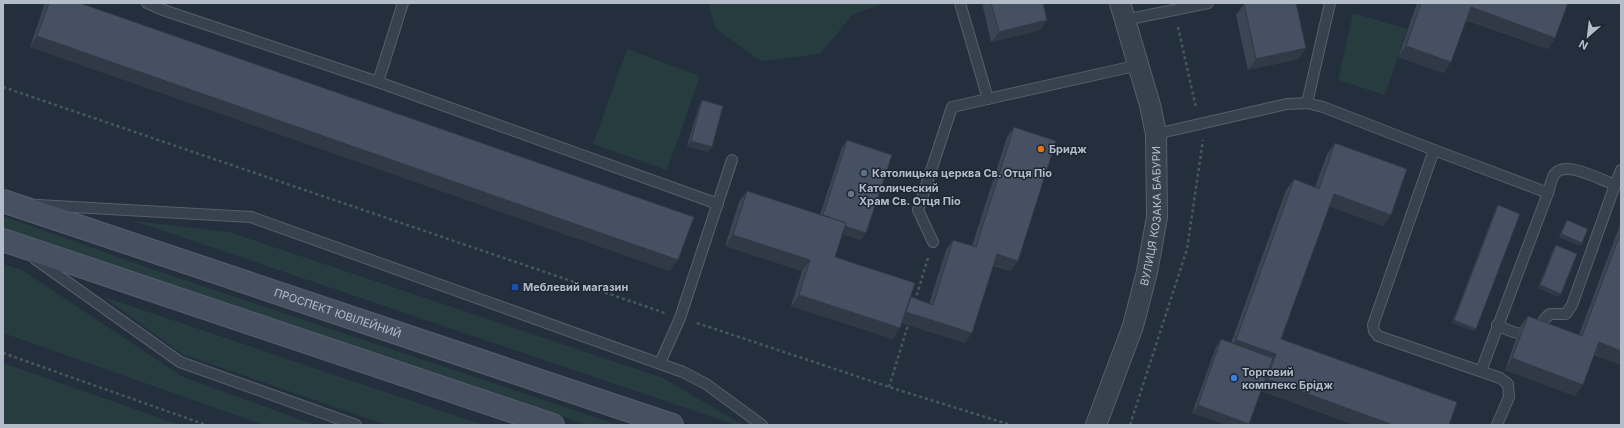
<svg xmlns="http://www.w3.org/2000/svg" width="1624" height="428" viewBox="0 0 1624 428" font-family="Inter,sans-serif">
	<rect width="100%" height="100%" fill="#242f3e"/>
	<g fill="#263c3f">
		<polygon points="708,3 886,3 853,14 820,54 761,61 716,29"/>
		<polygon points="1353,13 1407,29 1385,95 1338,80"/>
		<polygon points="627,49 700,76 667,170 593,144"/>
		<polygon points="3,216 152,269 618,425 588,425 4,228"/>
		<polygon points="134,221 229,232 663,378 743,425 736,425"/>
		<polygon points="3,264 22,270 183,377 315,425 264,425 3,333"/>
		<polygon points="104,297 483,425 387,425 182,354"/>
		<polygon points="3,363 180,425 3,425"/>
	</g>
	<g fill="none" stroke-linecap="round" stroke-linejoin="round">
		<g stroke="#565f6c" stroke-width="12">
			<g id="lane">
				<polyline points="147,3 163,10 378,82 718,204"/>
				<polyline points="960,3 988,99"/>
				<polyline points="1125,20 1208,3"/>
				<polyline points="378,82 403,3"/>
				<polyline points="1307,103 1330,3"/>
				<polyline points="1156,134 1287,104 1307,103 1323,107 1434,150 1373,325 1374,331 1378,336 1500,378 1508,384 1509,397 1497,425"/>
				<polyline points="1434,150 1548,193 1481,371"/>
				<polyline points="1615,185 1621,170"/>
				<polyline points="38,205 251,217 683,372 706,384 762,425"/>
				<polyline points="933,242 918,210 952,107 1139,65"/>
				<polyline points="35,259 180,362 356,425"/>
				<path d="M1497,325C1511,332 1527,340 1540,326C1544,321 1545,317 1550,314H1566L1572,305L1615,185C1601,180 1564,159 1554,175C1551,180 1550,187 1548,193"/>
				<polyline points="660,363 680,318 732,160"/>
			</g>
		</g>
		<g stroke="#565f6c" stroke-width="22">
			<g id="street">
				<path id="s1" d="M1096,425L1133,326L1147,272L1157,217L1156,134L1150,105L1120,3"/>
			</g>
		</g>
		<g stroke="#565f6c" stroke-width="24">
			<g id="secondary">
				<path id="s2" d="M3,201L672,425"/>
				<polyline points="3,240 553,425"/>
			</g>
		</g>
		<g stroke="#44595c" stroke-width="2.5" stroke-dasharray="3 3" stroke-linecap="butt">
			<polyline points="1178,27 1196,108"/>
			<polyline points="3,87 665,313"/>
			<polyline points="915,301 928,258"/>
			<polyline points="697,323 889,387 1011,425"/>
			<polyline points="3,353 206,425"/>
			<polyline points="889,387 908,325"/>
			<polyline points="1130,425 1187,249 1203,140"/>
		</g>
		<use href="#lane" stroke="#38414e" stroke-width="10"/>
		<use href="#street" stroke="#38414e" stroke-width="20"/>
		<use href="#secondary" stroke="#465061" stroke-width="22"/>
	</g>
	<g fill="#3b4654">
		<polygon points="45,3 80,3 670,271 30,47"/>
		<polygon points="982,3 1043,3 1047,20 1040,30 991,42"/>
		<polygon points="1246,3 1296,3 1306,48 1298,59 1248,70 1236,15 1244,4 1246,4"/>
		<polygon points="1417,3 1568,3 1555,38 1548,49 1466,20 1444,73 1398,57"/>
		<polygon points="702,100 708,152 687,146 699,106"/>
		<polygon points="1014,127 1011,271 993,266 965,343 902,323 893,339 791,306 802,271 725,246 739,202 747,191 820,215 842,147 847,140 866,233 861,240 842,234 835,257 911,297 929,304 946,250 953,240 972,246 1007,137"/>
		<polygon points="1335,143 1383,226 1329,206 1281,339 1449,425 1355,425 1261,391 1248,425 1227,425 1192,413 1216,347 1221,339 1231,343 1286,190 1294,179 1315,187 1327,154"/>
		<polygon points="1498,205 1474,331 1452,323 1496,208"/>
		<polygon points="1567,220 1582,243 1580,246 1559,237 1565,223"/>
		<polygon points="1621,222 1621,361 1619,364 1594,355 1575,396 1505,370 1520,327 1528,316 1579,335"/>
		<polygon points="1556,245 1559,297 1538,288 1554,248"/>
	</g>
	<g fill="#303945">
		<polygon points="1471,7 1555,38 1548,49 1463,18"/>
		<polygon points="1047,20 1040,30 991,42 999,32"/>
		<polygon points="37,36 678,260 670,271 30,47"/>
		<polygon points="1406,46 1451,62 1444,73 1398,57"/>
		<polygon points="1306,48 1298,59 1248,70 1256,59"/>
		<polygon points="691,141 712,147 708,152 687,146"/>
		<polygon points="1334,194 1391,215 1383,226 1326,205"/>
		<polygon points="822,219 866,233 861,240 817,226"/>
		<polygon points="1561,234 1582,243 1580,246 1559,237"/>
		<polygon points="733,235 810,260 802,271 725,246"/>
		<polygon points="997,254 1018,261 1011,271 990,264"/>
		<polygon points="1540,285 1561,294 1559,297 1538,288"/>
		<polygon points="799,295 900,328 893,339 791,306"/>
		<polygon points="906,312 972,333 965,343 899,322"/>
		<polygon points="1454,320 1476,329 1474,331 1452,323"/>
		<polygon points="1236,340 1276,354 1268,366 1228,351"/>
		<polygon points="1599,342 1621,351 1621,361 1619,364 1591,353"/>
		<polygon points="1512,358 1583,385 1575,396 1505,370"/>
		<polygon points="1267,379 1393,425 1355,425 1259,390"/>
		<polygon points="1198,405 1249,424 1248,425 1227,425 1192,413"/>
	</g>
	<g fill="#455162" stroke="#303945">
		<polygon points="49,3 80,3 694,217 678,260 37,36"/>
		<polygon points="991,3 1043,3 1047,20 999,32"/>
		<polygon points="1249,3 1296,3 1306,48 1256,59 1244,4"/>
		<polygon points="1421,3 1568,3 1555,38 1471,7 1451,62 1406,46"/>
		<polygon points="702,100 723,106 712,147 691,141"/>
		<polygon points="1014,127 1056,141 1018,261 997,254 972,333 906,312 911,297 933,305 953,240 976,247"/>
		<polygon points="847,140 892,155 866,233 845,226 846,223 823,215"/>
		<polygon points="1335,143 1407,169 1391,215 1334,194 1281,339 1457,402 1449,425 1393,425 1267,379 1276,354 1236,340 1294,179 1319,189"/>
		<polygon points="747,191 846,223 835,257 915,283 900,328 799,295 810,260 733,235"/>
		<polygon points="1498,205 1520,214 1476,329 1454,320"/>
		<polygon points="1567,220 1588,229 1582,243 1561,234"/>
		<polygon points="1621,232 1621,351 1599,342 1583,385 1512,358 1528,316 1582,336"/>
		<polygon points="1556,245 1577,254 1561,294 1540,285"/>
		<polygon points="1221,339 1273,358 1249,424 1198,405"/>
	</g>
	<circle fill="#e8710a" stroke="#1d2633" stroke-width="1.5" cx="1041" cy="149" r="4"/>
	<circle fill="#5c6f8a" stroke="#1d2633" stroke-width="1.5" cx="864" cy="173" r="4"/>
	<circle fill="#6b7280" stroke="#1d2633" stroke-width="1.5" cx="851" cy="194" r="4"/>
	<rect fill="#1a4fb4" stroke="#1d2633" stroke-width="1.5" x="511" y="283" width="8" height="8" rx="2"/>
	<circle fill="#3f7fe0" stroke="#1d2633" stroke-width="1.5" cx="1234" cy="378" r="4"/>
	<g text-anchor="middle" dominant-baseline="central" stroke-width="3" stroke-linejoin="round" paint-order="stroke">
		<g font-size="11" font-weight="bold" fill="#b4bcc9" stroke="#1d2633" text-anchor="start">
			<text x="1049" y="149">Бридж</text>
			<text x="872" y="173">Католицька церква Св. Отця Піо</text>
			<text x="859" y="188">Католический<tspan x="859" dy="13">Храм Св. Отця Піо</tspan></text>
			<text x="523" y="287">Меблевий магазин</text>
			<text x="1242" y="372">Торговий<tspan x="1242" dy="13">комплекс Брідж</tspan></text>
		</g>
		<g font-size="11" fill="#b4bcc9" stroke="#1d2633">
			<text stroke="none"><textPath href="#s1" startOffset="218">ВУЛИЦЯ КОЗАКА БАБУРИ</textPath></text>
			<text stroke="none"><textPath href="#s2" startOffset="353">ПРОСПЕКТ ЮВІЛЕЙНИЙ</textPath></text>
		</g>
	</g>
	<rect width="1624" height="428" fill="none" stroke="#b4bcc9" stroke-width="8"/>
	<g transform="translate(1588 36) rotate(208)" stroke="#1d2633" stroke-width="3" paint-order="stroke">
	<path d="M0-3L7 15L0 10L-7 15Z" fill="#b4bcc9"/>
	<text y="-6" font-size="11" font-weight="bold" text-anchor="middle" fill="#b4bcc9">N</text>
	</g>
</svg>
